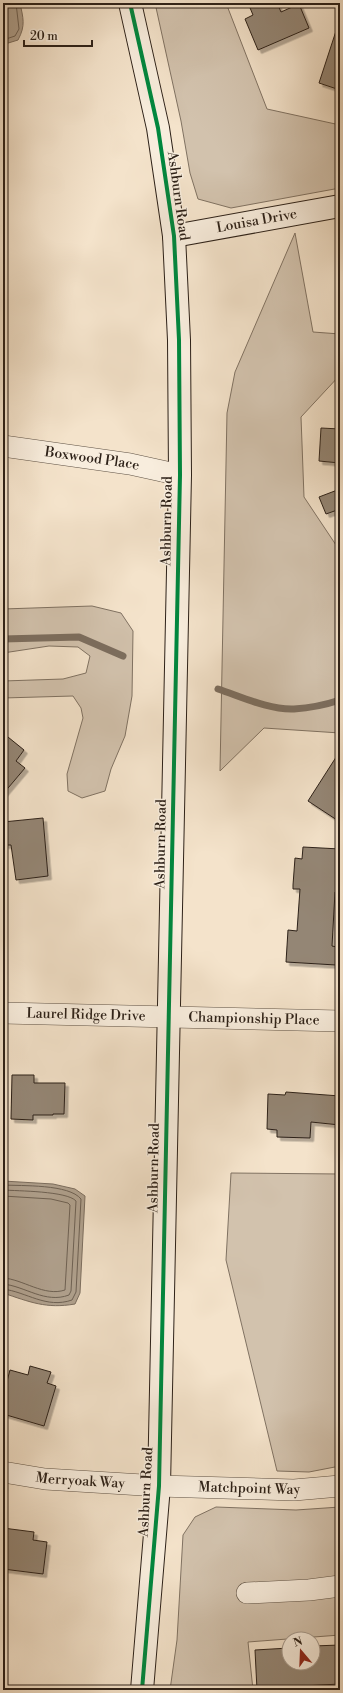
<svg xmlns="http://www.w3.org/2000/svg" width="343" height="1693" viewBox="0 0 343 1693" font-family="'Libre Bodoni',serif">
	<defs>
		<filter id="shadow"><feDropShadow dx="3.5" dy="3.5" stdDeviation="0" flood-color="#0004"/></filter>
	</defs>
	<rect width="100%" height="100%" fill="#f4e3cb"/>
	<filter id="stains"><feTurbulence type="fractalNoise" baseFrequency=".005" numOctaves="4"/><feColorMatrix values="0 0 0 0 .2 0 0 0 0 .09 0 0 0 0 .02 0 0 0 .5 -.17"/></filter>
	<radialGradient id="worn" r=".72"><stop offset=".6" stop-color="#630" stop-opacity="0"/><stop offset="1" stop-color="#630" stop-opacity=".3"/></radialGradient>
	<g fill="#d2c2ad" stroke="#807262">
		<polygon points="155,3 226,3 267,109 340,125 340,188 231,208 198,199 190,173 181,121"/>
		<polygon points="295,233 313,332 340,334 340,375 301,417 304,497 340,551 340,733 264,728 220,771 227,413 235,372"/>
		<polygon points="92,606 121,613 133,631 132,696 125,736 111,769 105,791 82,798 68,791 67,774 83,718 81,708 73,696 3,698 3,681 63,679 86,673 90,656 78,647 49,646 3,653 3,609"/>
		<polygon points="231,1173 340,1174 340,1466 309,1472 277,1471 226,1260"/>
		<polygon points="216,1507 296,1510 340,1507 340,1635 248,1642 253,1690 170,1690 177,1640 183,1535 195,1517"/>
	</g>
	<g fill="#b0a18e" stroke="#7c6e5f">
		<path d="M3,3H20C23,18 26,25 18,40L5,44L3,42Z"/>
		<path d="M3,1181L53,1184L75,1189L85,1196L80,1293L75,1304C46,1309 30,1302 3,1293Z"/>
	</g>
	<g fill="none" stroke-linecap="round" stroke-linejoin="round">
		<g stroke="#6e6153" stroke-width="1">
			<polyline points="3,40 15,36 19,29 16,3"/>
			<path d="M3,1185C22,1186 69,1184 81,1199L76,1292L72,1300C46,1309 27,1292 3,1289"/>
			<path d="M3,1190C18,1191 67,1191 76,1201L71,1291L69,1295C45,1304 25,1286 3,1284"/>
			<path d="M3,1196L51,1199L68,1203L70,1205L65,1290C44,1297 23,1279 3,1278"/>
		</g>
		<g stroke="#7c6e5f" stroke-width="7">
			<polyline points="3,639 79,637 123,656"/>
			<path d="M218,689C242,697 269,710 294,709C310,708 325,705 340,700"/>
		</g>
	</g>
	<g fill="#948675" stroke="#2d2118" filter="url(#shadow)">
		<polygon points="248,3 277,3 281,12 299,4 309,28 258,50 245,19 253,15"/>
		<polygon points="336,31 340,31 340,90 319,83"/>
		<polygon points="321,428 340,429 340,463 319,461"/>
		<polygon points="340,489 340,509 326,514 319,497"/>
		<polygon points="3,733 24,750 16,761 25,768 3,794"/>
		<polygon points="340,751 340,822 308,801"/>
		<polygon points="43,818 48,876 16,880 11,845 5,845 3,822"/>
		<polygon points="303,847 340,849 340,892 335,892 332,946 337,947 336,965 286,962 288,930 297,931 300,889 293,889 293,885 295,858 302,859"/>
		<polygon points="12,1075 34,1075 34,1083 65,1083 64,1114 53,1114 53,1115 33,1115 33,1120 11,1119"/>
		<polygon points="286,1092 340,1096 340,1125 311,1122 310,1138 277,1137 277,1130 267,1129 268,1094 285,1095"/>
		<polygon points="30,1366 51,1372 47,1383 56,1386 44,1426 3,1414 3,1396 10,1370 28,1375"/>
		<polygon points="3,1528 34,1532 33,1540 47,1542 43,1574 3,1569"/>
		<polygon points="340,1645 340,1684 303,1686 280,1689 280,1690 257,1690 255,1650 289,1648 289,1663 313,1663 313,1646"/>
	</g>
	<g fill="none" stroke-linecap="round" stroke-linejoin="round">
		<g stroke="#5f5245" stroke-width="22">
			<g id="street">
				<path id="s1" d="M3,446L130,464L180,475"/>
				<path id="s2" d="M3,1013L340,1021"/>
				<path id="s3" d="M3,1472L45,1479L159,1486L294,1490L340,1486"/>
				<polyline points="247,1593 309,1590 340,1586"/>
			</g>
		</g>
		<g stroke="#2d2118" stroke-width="24">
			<g id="secondary">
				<polyline points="130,3 158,128 174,236 179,340 180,475 159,1486 142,1690"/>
				<path id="s4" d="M174,236L340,206"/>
			</g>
		</g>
		<use href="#street" stroke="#f8eddd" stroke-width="21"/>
		<use href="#secondary" stroke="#f8eddd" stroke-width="22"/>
		<g stroke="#f8eddd" stroke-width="6">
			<polyline id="cycleway" points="130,3 158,128 174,236 179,340 180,475 159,1486 142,1690"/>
		</g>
		<use href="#cycleway" stroke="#00873e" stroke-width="4"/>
	</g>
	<g text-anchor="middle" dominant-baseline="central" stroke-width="3" stroke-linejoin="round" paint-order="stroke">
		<g font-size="14" fill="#2d2118" stroke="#f8eddd">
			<text transform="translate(178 196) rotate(82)">Ashburn Road</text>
			<text stroke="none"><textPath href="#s4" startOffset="84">Louisa Drive</textPath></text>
			<text stroke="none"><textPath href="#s1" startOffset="90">Boxwood Place</textPath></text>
			<text transform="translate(167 521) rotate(-89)">Ashburn Road</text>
			<text transform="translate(161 844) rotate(-89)">Ashburn Road</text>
			<text stroke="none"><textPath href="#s2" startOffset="83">Laurel Ridge Drive</textPath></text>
			<text stroke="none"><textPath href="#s2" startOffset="251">Championship Place</textPath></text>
			<text transform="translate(154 1168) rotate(-89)">Ashburn Road</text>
			<text stroke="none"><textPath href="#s3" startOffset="78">Merryoak Way</textPath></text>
			<text stroke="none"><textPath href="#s3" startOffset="247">Matchpoint Way</textPath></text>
			<text transform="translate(146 1492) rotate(-87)">Ashburn Road</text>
		</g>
	</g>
	<rect width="343" height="1693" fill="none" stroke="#f4e3cb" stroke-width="16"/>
	<rect x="4" y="4" width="335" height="1685" fill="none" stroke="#2d2118" stroke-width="2"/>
	<rect x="8" y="8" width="327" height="1677" fill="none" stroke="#2d2118"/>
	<g transform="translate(301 1651) rotate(341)"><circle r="19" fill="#f8eddd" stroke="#a79b8e"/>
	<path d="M0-3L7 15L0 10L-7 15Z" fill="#8f2418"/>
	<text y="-6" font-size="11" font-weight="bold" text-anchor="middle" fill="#2d2118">N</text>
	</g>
	<path d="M24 40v6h68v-6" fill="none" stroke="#2d2118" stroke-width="2"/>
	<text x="30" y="40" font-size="12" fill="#2d2118" stroke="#f8eddd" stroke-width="3" paint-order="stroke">20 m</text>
	<rect width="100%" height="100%" filter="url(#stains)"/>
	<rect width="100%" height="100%" fill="url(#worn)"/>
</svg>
